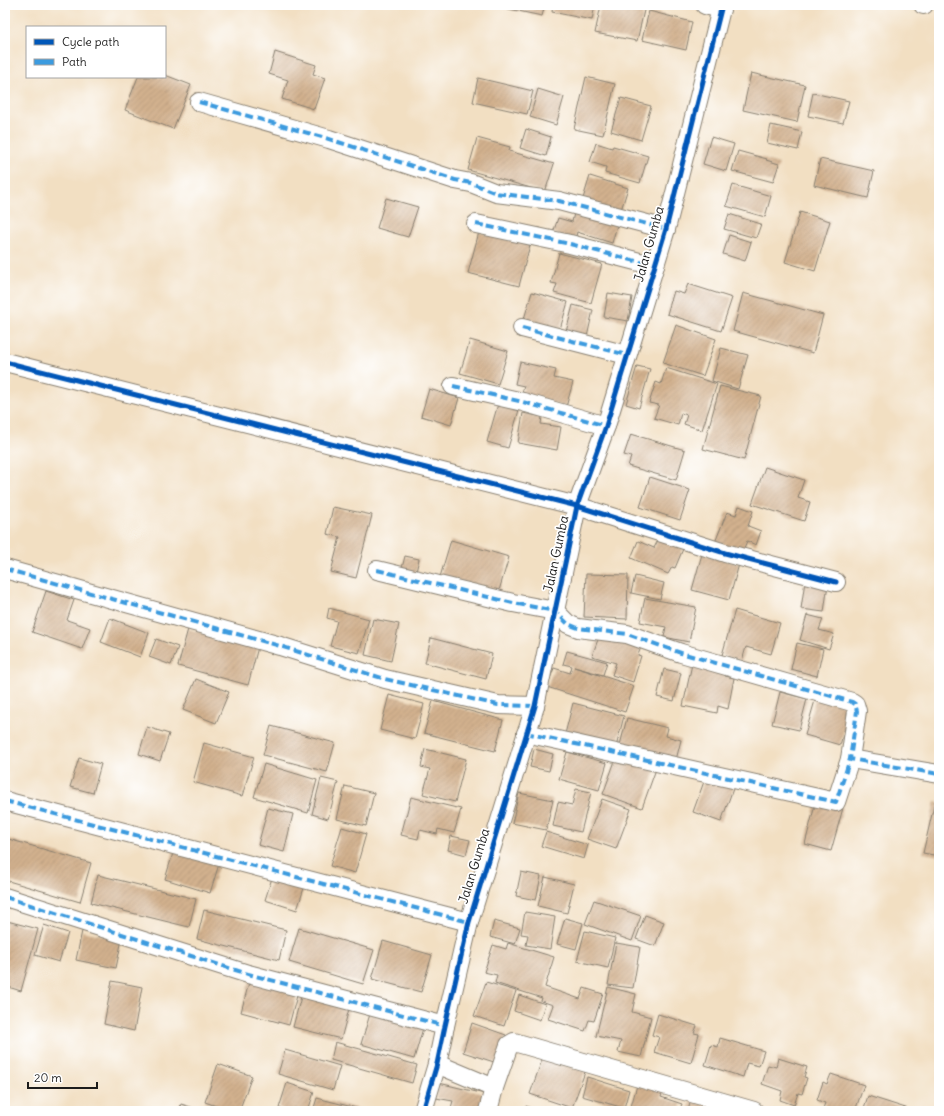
<svg xmlns="http://www.w3.org/2000/svg" width="944" height="1116" viewBox="0 0 944 1116" font-family="Delius,sans-serif">
	<defs>
		<pattern id="building-hatch" width="6" height="6" patternUnits="userSpaceOnUse"><rect width="6" height="6" fill="#d2b18e"/><path d="M-1 1l2-2M0 6l6-6M5 7l2-2" fill="none" stroke="#b4987a"/></pattern>
	</defs>
	<rect width="100%" height="100%" fill="#fff"/>
	<filter id="ink" filterUnits="userSpaceOnUse"><feTurbulence type="fractalNoise" baseFrequency=".025" numOctaves="2"/><feDisplacementMap in="SourceGraphic" scale="8" xChannelSelector="R" yChannelSelector="G"/><feConvolveMatrix kernelMatrix="1 2 1 2 8 2 1 2 1" color-interpolation-filters="sRGB"/></filter>
	<filter id="wash" filterUnits="userSpaceOnUse"><feTurbulence type="fractalNoise" baseFrequency=".012" numOctaves="4" result="noise"/><feDisplacementMap in="SourceGraphic" scale="16" xChannelSelector="R" yChannelSelector="G"/><feGaussianBlur stdDeviation="0.9" result="paint"/><feColorMatrix in="noise" values="0 0 0 0 0 0 0 0 0 0 0 0 0 0 0 0 0 1.4 0 .05"/><feComposite in="paint" operator="in"/></filter>
	<g filter="url(#wash)">
		<rect width="100%" height="100%" fill="#f2dfc2"/>
		<g id="blocks">
			<g fill="url(#building-hatch)">
				<polygon points="505,5 545,5 542,16 504,8"/>
				<polygon points="553,5 595,5 592,20 552,12"/>
				<polygon points="601,5 645,6 637,41 595,33"/>
				<polygon points="649,11 692,22 686,50 642,40"/>
				<polygon points="275,52 316,65 313,74 325,78 314,109 282,99 288,80 269,74"/>
				<polygon points="751,73 805,85 797,122 743,110"/>
				<polygon points="165,75 191,85 173,129 125,110 138,77 165,77"/>
				<polygon points="586,77 615,84 603,135 574,129"/>
				<polygon points="478,78 533,91 527,114 473,102"/>
				<polygon points="538,89 564,97 556,125 530,117"/>
				<polygon points="813,93 849,101 843,123 808,116"/>
				<polygon points="621,98 651,106 641,140 611,131"/>
				<polygon points="771,125 802,132 798,150 767,143"/>
				<polygon points="526,129 551,137 546,156 520,148"/>
				<polygon points="711,137 734,144 726,171 703,164"/>
				<polygon points="477,138 510,147 509,151 554,164 545,192 468,170"/>
				<polygon points="596,143 612,148 613,146 648,156 640,183 605,173 606,167 590,162"/>
				<polygon points="738,151 767,159 766,160 779,164 773,182 732,171"/>
				<polygon points="820,159 874,171 868,198 814,185"/>
				<polygon points="590,176 628,188 620,213 582,202"/>
				<polygon points="733,185 771,196 765,217 726,206"/>
				<polygon points="386,198 418,207 408,237 377,228"/>
				<polygon points="800,212 830,221 815,271 785,262"/>
				<polygon points="574,213 617,225 612,243 577,232 575,240 553,233 558,218 572,222"/>
				<polygon points="729,214 761,224 756,238 724,229"/>
				<polygon points="479,232 530,245 519,286 468,273"/>
				<polygon points="729,235 751,242 745,261 723,254"/>
				<polygon points="559,253 602,264 591,303 554,293 557,284 551,283"/>
				<polygon points="688,284 732,298 721,331 667,314 674,291 684,294"/>
				<polygon points="532,292 568,302 560,329 524,319"/>
				<polygon points="608,293 632,297 628,321 604,317"/>
				<polygon points="743,293 823,315 813,353 733,331"/>
				<polygon points="573,305 593,310 587,337 566,332"/>
				<polygon points="676,325 716,339 703,376 663,363"/>
				<polygon points="470,340 508,351 498,384 460,373"/>
				<polygon points="721,348 748,355 738,389 712,381"/>
				<polygon points="520,362 556,370 554,378 573,382 566,407 521,396 524,386 515,384"/>
				<polygon points="637,366 650,369 639,408 626,404"/>
				<polygon points="666,368 717,384 702,430 684,424 687,415 681,413 678,425 654,418 659,405 649,403 656,382 661,384"/>
				<polygon points="720,386 761,396 744,460 703,449"/>
				<polygon points="429,389 459,398 451,425 421,416"/>
				<polygon points="498,404 519,410 508,448 487,442"/>
				<polygon points="523,413 542,417 541,424 561,427 557,450 518,443"/>
				<polygon points="631,434 685,450 676,480 628,466 631,457 624,455"/>
				<polygon points="765,467 804,480 798,498 810,502 804,521 752,504"/>
				<polygon points="650,477 690,490 680,520 640,507"/>
				<polygon points="739,506 753,511 748,526 761,531 756,545 747,541 741,555 714,545 727,512 736,515"/>
				<polygon points="333,507 372,515 356,578 331,572 340,537 327,534"/>
				<polygon points="659,538 683,549 675,568 672,567 668,574 631,558 638,541 654,548"/>
				<polygon points="451,540 509,557 498,594 440,577"/>
				<polygon points="702,554 739,564 729,600 692,590"/>
				<polygon points="405,556 419,559 415,576 401,572"/>
				<polygon points="586,574 628,575 627,619 584,617"/>
				<polygon points="635,576 664,583 660,599 631,593"/>
				<polygon points="805,581 828,584 824,612 801,609"/>
				<polygon points="46,591 74,600 67,620 90,628 82,649 32,632"/>
				<polygon points="645,598 696,607 689,642 664,637 666,627 640,622"/>
				<polygon points="329,608 369,619 359,653 330,646 337,621 327,618"/>
				<polygon points="735,610 780,623 771,654 746,647 742,661 722,655"/>
				<polygon points="807,615 823,619 819,630 834,634 829,649 800,640"/>
				<polygon points="110,618 149,633 140,657 101,642"/>
				<polygon points="373,619 399,624 391,661 365,655"/>
				<polygon points="188,629 258,647 248,685 178,666"/>
				<polygon points="600,634 641,647 638,655 641,656 633,682 612,675 616,663 592,656"/>
				<polygon points="431,638 492,654 486,679 425,663"/>
				<polygon points="156,639 178,647 171,665 149,657"/>
				<polygon points="797,643 823,649 817,676 791,669"/>
				<polygon points="567,651 607,662 603,675 574,667 634,686 625,712 547,687 554,668 570,673 572,666 563,664"/>
				<polygon points="692,664 726,671 725,676 734,678 728,709 718,706 717,713 683,706"/>
				<polygon points="664,669 681,673 674,701 657,697"/>
				<polygon points="196,679 229,692 216,723 183,710"/>
				<polygon points="780,692 807,699 799,730 772,724"/>
				<polygon points="389,695 424,704 415,739 380,730"/>
				<polygon points="816,697 851,707 840,745 805,735"/>
				<polygon points="433,701 503,720 495,751 424,733"/>
				<polygon points="573,703 624,716 616,747 565,734"/>
				<polygon points="627,718 668,728 666,736 681,740 675,764 660,755 620,745"/>
				<polygon points="271,726 335,743 327,772 263,755"/>
				<polygon points="147,727 169,734 160,761 139,754"/>
				<polygon points="204,743 254,757 242,796 193,782"/>
				<polygon points="425,749 466,759 455,802 423,794 430,769 421,767"/>
				<polygon points="534,749 553,754 549,771 530,767"/>
				<polygon points="567,752 607,763 599,790 559,779"/>
				<polygon points="79,758 101,764 93,793 70,787"/>
				<polygon points="624,758 656,769 642,808 603,794 615,761 622,764"/>
				<polygon points="264,764 317,780 308,813 254,797"/>
				<polygon points="706,776 734,786 721,822 693,812"/>
				<polygon points="321,778 338,782 328,819 312,814"/>
				<polygon points="345,786 374,793 366,826 337,819"/>
				<polygon points="576,789 591,792 581,832 553,826 558,802 572,805"/>
				<polygon points="519,793 553,800 546,830 512,823"/>
				<polygon points="411,797 461,809 454,833 438,829 437,834 420,830 418,839 401,835"/>
				<polygon points="602,799 631,809 616,849 587,839"/>
				<polygon points="816,801 843,808 831,851 805,844"/>
				<polygon points="935,801 939,802 939,856 923,853"/>
				<polygon points="268,808 293,814 284,852 258,845"/>
				<polygon points="342,827 366,834 355,873 330,866"/>
				<polygon points="546,832 588,845 584,859 541,846"/>
				<polygon points="451,836 470,840 466,855 448,850"/>
				<polygon points="5,838 91,863 80,902 5,880"/>
				<polygon points="174,850 219,864 210,893 165,879"/>
				<polygon points="521,872 541,876 536,900 516,896"/>
				<polygon points="98,875 196,899 189,927 91,903"/>
				<polygon points="545,877 574,884 567,913 538,906"/>
				<polygon points="272,878 304,888 297,910 265,900"/>
				<polygon points="594,900 641,916 632,941 585,924"/>
				<polygon points="204,910 286,930 279,960 197,939"/>
				<polygon points="525,912 555,917 550,949 526,945 528,935 521,934"/>
				<polygon points="645,915 664,922 655,946 636,939"/>
				<polygon points="565,918 583,923 576,949 557,944"/>
				<polygon points="7,921 38,929 21,991 5,986 5,977 7,970 5,970 5,929"/>
				<polygon points="494,921 520,928 515,944 490,937"/>
				<polygon points="44,925 68,933 59,962 35,955"/>
				<polygon points="299,928 374,950 363,984 289,962"/>
				<polygon points="82,931 122,939 116,968 76,960"/>
				<polygon points="585,931 615,938 608,968 577,961"/>
				<polygon points="383,941 432,955 421,992 372,979"/>
				<polygon points="508,943 554,957 545,987 580,999 584,988 603,994 594,1021 589,1020 585,1031 548,1019 553,1005 541,1001 542,998 495,983 497,975 484,972 493,945 506,949"/>
				<polygon points="616,943 640,947 633,988 608,985"/>
				<polygon points="250,979 298,992 289,1025 241,1012"/>
				<polygon points="112,981 142,987 134,1031 104,1024"/>
				<polygon points="486,982 516,991 504,1026 474,1016"/>
				<polygon points="608,987 636,994 632,1012 651,1017 641,1057 618,1052 621,1041 596,1036"/>
				<polygon points="302,993 350,1005 341,1039 293,1027"/>
				<polygon points="519,995 545,1004 540,1020 514,1011"/>
				<polygon points="370,1014 423,1028 414,1059 361,1044"/>
				<polygon points="658,1014 697,1026 694,1033 699,1034 691,1063 654,1052 659,1037 652,1035"/>
				<polygon points="472,1023 506,1035 497,1063 463,1052"/>
				<polygon points="720,1038 764,1051 759,1066 747,1063 743,1077 705,1065 711,1045 718,1047"/>
				<polygon points="335,1042 417,1065 412,1083 331,1060"/>
				<polygon points="285,1050 340,1066 333,1090 278,1074"/>
				<polygon points="543,1057 585,1072 572,1108 530,1094"/>
				<polygon points="778,1058 807,1067 804,1077 807,1078 802,1094 798,1093 794,1105 780,1100 782,1091 762,1084 768,1065 776,1067"/>
				<polygon points="218,1064 252,1076 239,1111 230,1111 205,1102"/>
				<polygon points="831,1074 864,1085 855,1111 844,1109 844,1111 822,1111 825,1103 817,1100 823,1082 827,1084"/>
				<polygon points="587,1077 629,1090 624,1108 582,1096"/>
				<polygon points="638,1082 664,1090 661,1097 682,1104 679,1111 630,1110"/>
				<polygon points="287,1083 314,1092 308,1111 288,1111 279,1108"/>
				<polygon points="439,1083 489,1095 485,1111 450,1111 453,1101 436,1098"/>
				<polygon points="868,1096 915,1111 863,1111"/>
				<polygon points="317,1098 364,1110 364,1111 313,1111"/>
				<polygon points="691,1099 715,1104 713,1111 688,1111"/>
				<polygon points="181,1104 204,1111 179,1111"/>
				<polygon points="526,1106 540,1111 525,1111"/>
			</g>
		</g>
	</g>
	<g filter="url(#ink)">
		<use href="#blocks" fill-opacity="0" stroke="#877e6f" stroke-width="1"/>
		<g fill="none" stroke-linecap="round" stroke-linejoin="round">
			<g stroke="#877e6f" stroke-width="20">
				<g id="street">
					<polyline points="705,5 721,9"/>
					<polyline points="923,5 924,5"/>
					<polyline points="199,102 329,139 455,180 471,183 496,193 559,201 666,229"/>
					<polyline points="476,224 570,244 655,266"/>
					<polyline points="522,328 627,355"/>
					<polyline points="5,362 577,506 725,553 836,582"/>
					<polyline points="453,386 523,402 606,426"/>
					<polyline points="5,569 280,646 385,679 498,705 535,706"/>
					<polyline points="377,570 513,603 555,611 568,624 578,628 627,634 681,653 852,702 855,704 857,711 850,759 939,774"/>
					<polyline points="526,733 836,802 850,759"/>
					<polyline points="5,801 469,922"/>
					<polyline points="5,897 248,974 445,1026"/>
					<polyline points="437,1064 494,1088"/>
					<polyline points="423,1111 437,1064 445,1026 469,922 535,706 577,506 606,426 666,229 722,5"/>
					<polyline points="488,1111 494,1088 509,1045 514,1042 754,1111"/>
				</g>
			</g>
			<use href="#street" stroke="#fff" stroke-width="18"/>
			<g stroke="#3c9bdf" stroke-width="4" stroke-dasharray="8 4" stroke-linecap="butt">
				<polyline points="923,5 924,5"/>
				<polyline points="199,102 329,139 455,180 471,183 496,193 559,201 666,229"/>
				<polyline points="476,224 570,244 655,266"/>
				<polyline points="522,328 627,355"/>
				<polyline points="453,386 523,402 606,426"/>
				<polyline points="5,569 280,646 385,679 498,705 535,706"/>
				<polyline points="377,570 513,603 555,611 568,624 578,628 627,634 681,653 852,702 855,704 857,711 850,759 939,774"/>
				<polyline points="526,733 836,802 850,759"/>
				<polyline points="5,801 469,922"/>
				<polyline points="5,897 248,974 445,1026"/>
			</g>
			<g stroke="#fff" stroke-width="8">
				<g id="cycleway">
					<polyline points="5,362 577,506 725,553 836,582"/>
					<polyline points="423,1111 437,1064 445,1026 469,922 535,706 577,506 606,426 666,229 722,5"/>
				</g>
			</g>
			<use href="#cycleway" stroke="#0057b8" stroke-width="5"/>
		</g>
	</g>
	<g text-anchor="middle" dominant-baseline="central" stroke-width="3.5" stroke-linejoin="round" paint-order="stroke">
		<g font-size="13" fill="#1c1c1c" stroke="#fff">
			<text transform="translate(649 244) rotate(-74)">Jalan Gumba</text>
			<text transform="translate(556 554) rotate(-78)">Jalan Gumba</text>
			<text transform="translate(474 866) rotate(-73)">Jalan Gumba</text>
		</g>
	</g>
	<rect width="944" height="1116" fill="none" stroke="#fff" stroke-width="20"/>
	<rect x="26" y="26" width="140" height="52" fill="#ffffff" stroke="#a4a4a4"/>
	<rect x="34" y="39" width="20" height="6" fill="#0057b8" stroke="#a4a4a4"/>
	<text x="62" y="46" font-size="12" fill="#1c1c1c">Cycle path</text>
	<rect x="34" y="59" width="20" height="6" fill="#3c9bdf" stroke="#a4a4a4"/>
	<text x="62" y="66" font-size="12" fill="#1c1c1c">Path</text>
	<path d="M28 1082v6h69v-6" fill="none" stroke="#1c1c1c" stroke-width="2"/>
	<text x="34" y="1082" font-size="12" fill="#1c1c1c" stroke="#ffffff" stroke-width="3" paint-order="stroke">20 m</text>
</svg>
